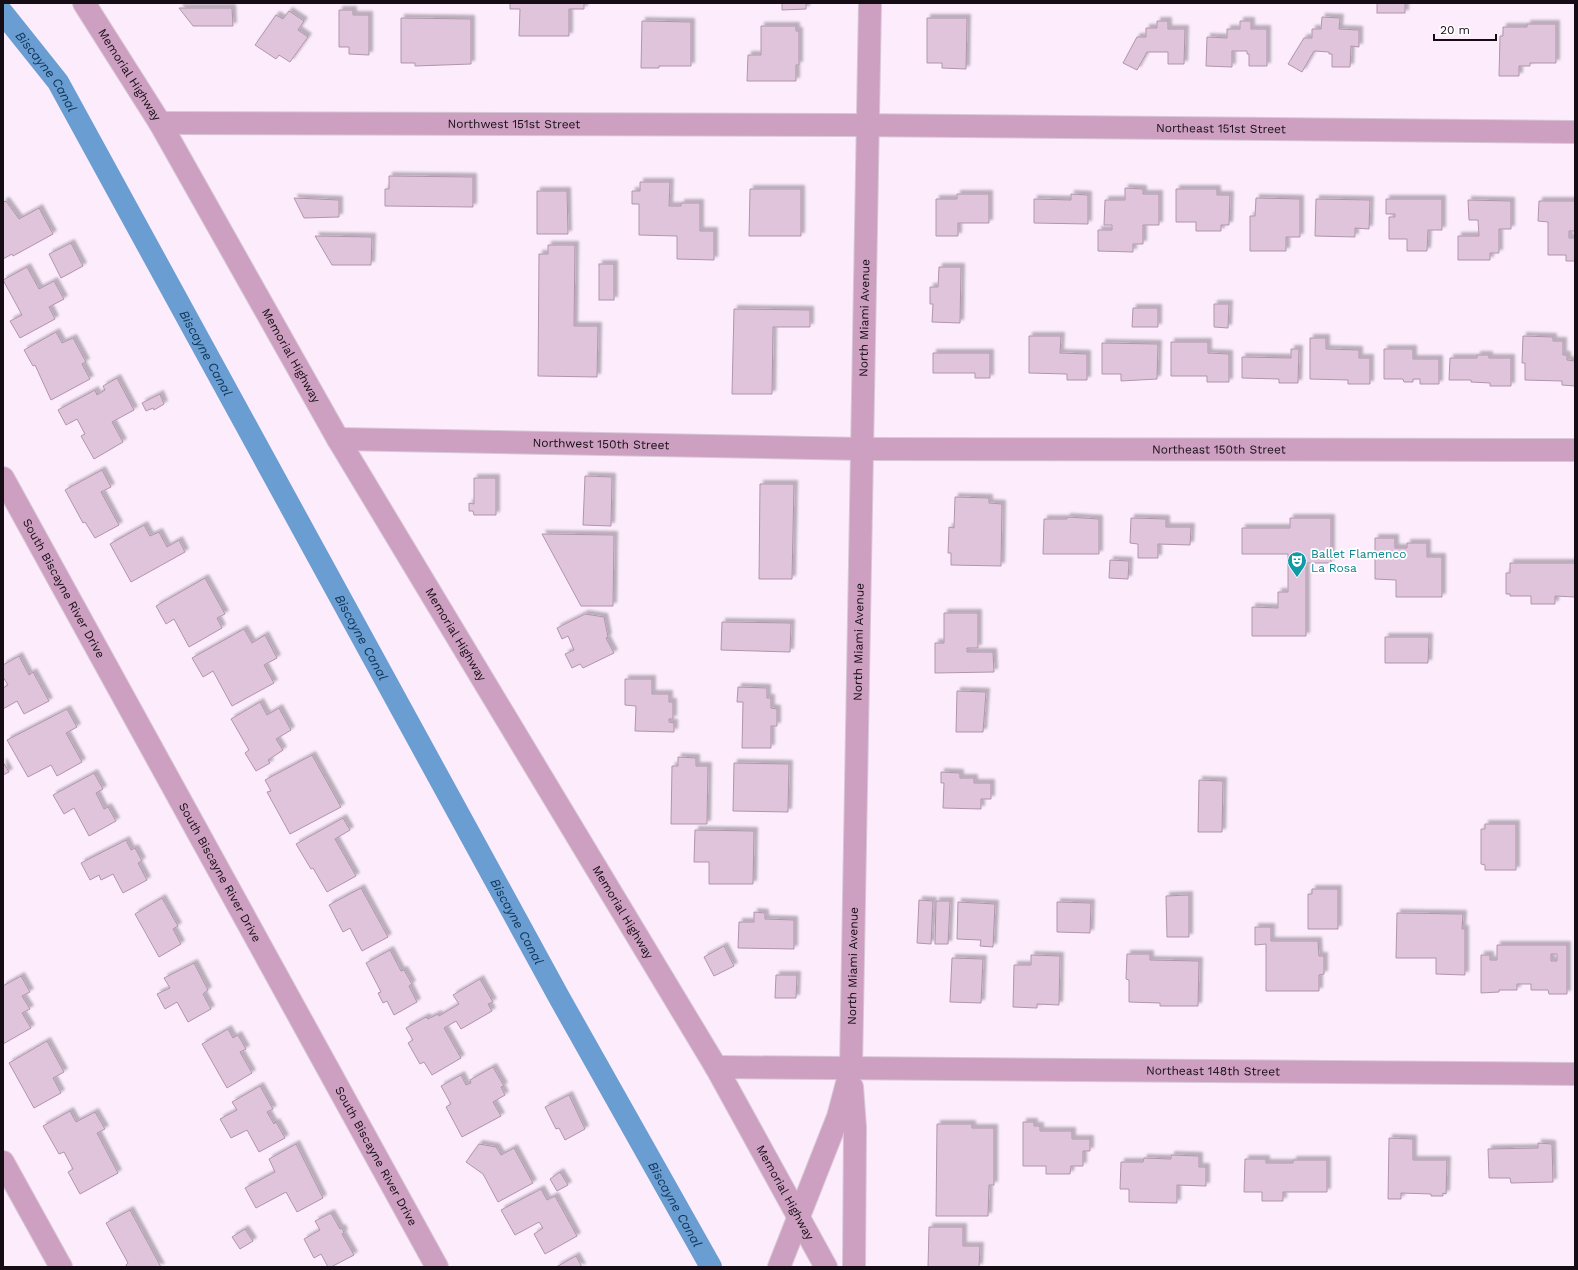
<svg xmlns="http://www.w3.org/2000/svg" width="1578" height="1270" viewBox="0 0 1578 1270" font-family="'Work Sans',sans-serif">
	<defs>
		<filter id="shadow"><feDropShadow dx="3.5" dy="-3.5" stdDeviation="1" flood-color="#0004"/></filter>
	</defs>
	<rect width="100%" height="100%" fill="#fcecfc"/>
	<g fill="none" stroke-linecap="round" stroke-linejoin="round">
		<path stroke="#6a9dd1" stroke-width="22" id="s1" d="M3,13L58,82L560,999L711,1267"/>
	</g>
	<g fill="#e0c4dc" stroke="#b095ac" fill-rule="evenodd" filter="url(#shadow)">
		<polygon points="510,3 584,3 584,9 569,9 569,36 519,36 520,9 510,9"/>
		<polygon points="782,3 806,3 806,9 782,10"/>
		<rect x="1377" y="3" width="28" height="10"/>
		<polygon points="179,8 232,8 233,26 193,26"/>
		<polygon points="339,10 353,10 353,15 369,15 369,55 349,54 349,47 339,47"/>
		<polygon points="289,11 304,21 298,30 308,37 290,62 279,55 276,59 255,45 276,15 283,19"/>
		<polygon points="1322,17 1340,18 1339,29 1359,30 1359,47 1351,46 1350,67 1332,67 1332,54 1329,54 1329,52 1314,51 1302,72 1288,64 1304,38 1312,38 1312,29 1321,29"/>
		<polygon points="401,18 471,19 471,64 415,66 415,63 401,63"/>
		<polygon points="927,18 967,18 966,69 942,68 942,63 927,63"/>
		<polygon points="642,21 691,22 691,66 659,66 659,68 641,68"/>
		<polygon points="1157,21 1168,21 1168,29 1185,29 1184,64 1168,64 1168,52 1147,52 1137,70 1123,63 1137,37 1146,37 1146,28 1157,28"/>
		<polygon points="1240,21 1251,21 1251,29 1267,29 1267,66 1249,66 1249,54 1247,54 1247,51 1232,51 1232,67 1206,66 1207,37 1227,38 1227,29 1240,29"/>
		<polygon points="1527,24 1556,24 1556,63 1530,63 1530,66 1519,66 1519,76 1499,76 1500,36 1503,36 1503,27 1527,27"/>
		<polygon points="761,26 796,26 796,31 799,31 799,65 796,65 796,81 747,81 748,55 761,55"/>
		<polygon points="389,176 473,177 473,207 385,206 385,189 389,189"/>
		<polygon points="640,182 670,182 669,206 681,206 681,203 700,203 700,231 714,231 714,260 677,259 677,236 639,235 639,204 632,204 632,191 640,191"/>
		<polygon points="1125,188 1143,189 1143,194 1159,194 1159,225 1143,225 1143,244 1133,244 1133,252 1098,251 1098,230 1112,230 1112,225 1104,225 1105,200 1125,200"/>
		<polygon points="750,189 801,189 801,236 749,236"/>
		<polygon points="1176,189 1217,189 1217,195 1230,195 1229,225 1221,225 1221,231 1196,231 1196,222 1176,222"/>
		<polygon points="537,191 567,191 568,234 537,234"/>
		<polygon points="957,194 989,194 989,223 958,223 958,236 936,236 936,199 957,199"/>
		<polygon points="1071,194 1088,195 1088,224 1034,223 1034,199 1071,200"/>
		<polygon points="294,198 339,200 339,217 304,218"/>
		<polygon points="1256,198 1300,199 1300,237 1286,237 1286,251 1250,251 1250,216 1255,216"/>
		<polygon points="1316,199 1370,200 1369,229 1355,228 1355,237 1315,236"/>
		<polygon points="1386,199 1442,199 1442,230 1428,230 1427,251 1407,251 1407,239 1389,239 1389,217 1395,217 1395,214 1386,214"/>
		<polygon points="1468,200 1511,201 1511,229 1499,229 1499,253 1490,253 1490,260 1458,260 1458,236 1479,236 1478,220 1469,220"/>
		<polygon points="6,201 19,219 39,208 53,234 13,256 12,254 3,259 3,202"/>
		<polygon points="1539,201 1575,201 1575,231 1569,231 1569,238 1575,238 1575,261 1566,261 1566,255 1548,255 1548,222 1538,221"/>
		<polygon points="315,236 372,237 371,265 332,265"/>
		<polygon points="71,243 83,266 61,278 49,254"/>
		<polygon points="548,245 575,245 574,326 598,326 597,377 538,376 539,254 548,254"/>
		<rect x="599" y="264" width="15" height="36"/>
		<polygon points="27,267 39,289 54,281 64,299 49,307 55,319 20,338 10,321 22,315 3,280"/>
		<polygon points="939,267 961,267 960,323 932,322 933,304 930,304 930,287 938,287"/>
		<polygon points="1214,304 1229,304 1228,328 1214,327"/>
		<polygon points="1133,308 1158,308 1158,327 1132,327"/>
		<polygon points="734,309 810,310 810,327 773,327 772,394 732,394"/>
		<polygon points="56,332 62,343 73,338 86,362 82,364 90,379 51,400 35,365 33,366 24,350"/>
		<polygon points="1029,336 1061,336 1060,353 1087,354 1087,380 1067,380 1067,374 1029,373"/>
		<polygon points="1523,336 1553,337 1553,341 1563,341 1563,355 1567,355 1567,360 1575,361 1575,386 1562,385 1562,381 1525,380 1525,363 1522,363"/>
		<polygon points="1310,338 1326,338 1326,349 1359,350 1359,358 1370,358 1370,384 1348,384 1348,380 1310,379"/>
		<polygon points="1171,342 1208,342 1208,353 1229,354 1229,382 1207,382 1207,376 1171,376"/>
		<polygon points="1102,343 1158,344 1157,379 1121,381 1121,374 1102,374"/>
		<polygon points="1291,349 1299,349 1298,383 1279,383 1279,379 1242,378 1242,357 1291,358"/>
		<polygon points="1384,349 1413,349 1413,359 1439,359 1439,384 1420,384 1420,379 1413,379 1413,382 1404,382 1403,379 1384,379"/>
		<polygon points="933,353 990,353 990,378 975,378 975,373 933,373"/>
		<polygon points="1477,355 1489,355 1489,358 1511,358 1511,386 1490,386 1490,383 1471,382 1471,380 1449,380 1450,358 1477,358"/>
		<polygon points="117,378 134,410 112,422 123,442 94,459 81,436 85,434 77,419 66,425 58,410 95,390 97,395 105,390 103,386"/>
		<polygon points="160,394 164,404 154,410 153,408 146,411 142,403"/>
		<polygon points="102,470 111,487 101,492 119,525 95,538 85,522 83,523 65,490"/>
		<polygon points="585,476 612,477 611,526 583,525"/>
		<polygon points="474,478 496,478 496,515 474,515 473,511 469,511 469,503 474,504"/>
		<polygon points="760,484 794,484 792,579 759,579"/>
		<polygon points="955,497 989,498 989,503 1002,504 1001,566 951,565 951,553 948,553 949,527 954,528"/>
		<polygon points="1067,517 1099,519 1099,554 1043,554 1044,519 1067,519"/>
		<polygon points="1131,518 1166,519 1166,527 1191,527 1190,545 1158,544 1158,558 1138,558 1138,544 1130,543"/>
		<polygon points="1290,518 1331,518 1331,563 1306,563 1306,636 1252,636 1252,607 1278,608 1278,592 1288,592 1288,554 1242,554 1242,528 1290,528"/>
		<polygon points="144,525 150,536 159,532 167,547 179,540 185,552 131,582 110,544"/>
		<polygon points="542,534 614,535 613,606 581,606"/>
		<polygon points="1375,538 1395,538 1395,548 1407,548 1407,543 1427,543 1427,557 1442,557 1442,597 1396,597 1396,580 1375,579"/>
		<polygon points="1110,560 1129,561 1128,579 1109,578"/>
		<polygon points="1510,563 1575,563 1575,597 1555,596 1555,604 1531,604 1531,596 1510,596 1510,594 1506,594 1506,573 1510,573"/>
		<polygon points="205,578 225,614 217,618 222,628 189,647 174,619 166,624 156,606"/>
		<polygon points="944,613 978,613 978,648 967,648 967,652 993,652 994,672 935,673 935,643 944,643"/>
		<polygon points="585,614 604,617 608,637 606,638 614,653 583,668 580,664 572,668 565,654 574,650 568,636 562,639 557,628"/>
		<polygon points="722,622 791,623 790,652 721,650"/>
		<polygon points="244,629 252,643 265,635 277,658 264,665 274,683 232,706 213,671 203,677 192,658"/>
		<polygon points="1385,637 1429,637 1428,663 1385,663"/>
		<polygon points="19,656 29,675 33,672 49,701 24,714 17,701 3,709 3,688 8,685 3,677 3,665"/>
		<polygon points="625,679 652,679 652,694 669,694 669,702 673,702 673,719 669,719 669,722 674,723 674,732 635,731 636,706 625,705"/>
		<polygon points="738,687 767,688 767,698 771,698 771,708 777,709 777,726 771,726 771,748 742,748 743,702 737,702"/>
		<polygon points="957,691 986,692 983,732 956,732"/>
		<polygon points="260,702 267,715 279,708 291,730 276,739 283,750 268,760 270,763 256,771 245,753 249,750 231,719"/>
		<polygon points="67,709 77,727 66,733 82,762 57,776 51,765 28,777 7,740"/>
		<polygon points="312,755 341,807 290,834 267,792 271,791 265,780"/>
		<polygon points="678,757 696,758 696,766 708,766 707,824 671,824 672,766 678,766"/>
		<polygon points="3,762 9,772 3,775"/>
		<polygon points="734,763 789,764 788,812 733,811"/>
		<polygon points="941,772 960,773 960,778 974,778 974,783 991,783 991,799 981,799 981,809 943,808 944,783 941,783"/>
		<polygon points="94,773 103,789 96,793 104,809 108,807 116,821 89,836 74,808 64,814 53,795"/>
		<polygon points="1199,780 1223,781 1222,832 1198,832"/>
		<polygon points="343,818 350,830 335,839 356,876 327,892 313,868 311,869 296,844"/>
		<polygon points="1485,824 1516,824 1516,870 1485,870 1485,865 1481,864 1481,829 1485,829"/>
		<polygon points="695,830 754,831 753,884 709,884 709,862 694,862"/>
		<polygon points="126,840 131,850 135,848 142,861 138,863 147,880 123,893 113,874 101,880 99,875 90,880 81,863"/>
		<polygon points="361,888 388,937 362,951 350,928 343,932 329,905"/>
		<polygon points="1312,889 1338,889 1338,929 1308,929 1308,894 1312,894"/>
		<polygon points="1189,895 1189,937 1167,937 1166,896"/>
		<polygon points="162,898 178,926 173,929 181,944 159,957 135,914"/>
		<polygon points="919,900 933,901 931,944 917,943"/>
		<polygon points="936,901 950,901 948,944 935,944"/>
		<polygon points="958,902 995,904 993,947 980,946 981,940 957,939"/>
		<polygon points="1057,902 1091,903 1090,933 1057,932"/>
		<polygon points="754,912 765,913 765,919 794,920 794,949 738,948 739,922 754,922"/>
		<polygon points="1397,913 1463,914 1462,929 1465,929 1465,975 1436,974 1436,958 1396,958"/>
		<polygon points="1255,927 1271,927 1271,941 1318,941 1319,956 1324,956 1324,974 1319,975 1319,991 1266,991 1266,944 1255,945"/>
		<path d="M1497,945H1567V994H1549L1548,990H1531V984H1517V990H1499V992L1481,993V955H1490V960H1497ZM1551,954H1557V961H1551Z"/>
		<polygon points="724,946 734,966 714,976 704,957"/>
		<polygon points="390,950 401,971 404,970 412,984 409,986 417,1002 394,1015 387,1001 383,1003 378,993 381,992 366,963"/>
		<polygon points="1127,954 1150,954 1150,960 1199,961 1198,1006 1160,1006 1160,1003 1129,1002 1129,980 1126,979"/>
		<polygon points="1031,955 1060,956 1059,1005 1037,1004 1037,1008 1013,1007 1014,965 1031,965"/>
		<polygon points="952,958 983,959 981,1003 950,1002"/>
		<polygon points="194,963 208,990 203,994 211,1009 188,1022 177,1002 165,1009 157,994 170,988 164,978"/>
		<polygon points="776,975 797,975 796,998 775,998"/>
		<polygon points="21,976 30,992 22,996 30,1009 22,1013 31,1028 3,1044 3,986"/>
		<polygon points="480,979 493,1002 488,1004 492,1011 461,1029 456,1021 444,1028 461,1058 432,1075 424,1062 420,1064 408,1043 413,1040 406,1028 426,1017 428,1019 438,1014 439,1016 459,1004 453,995"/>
		<polygon points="228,1029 233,1038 238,1035 246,1049 240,1052 252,1073 227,1088 202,1044"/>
		<polygon points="47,1041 64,1072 53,1078 61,1093 34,1108 9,1063"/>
		<polygon points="493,1067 504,1086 501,1087 505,1095 493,1102 501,1116 462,1137 446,1107 451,1104 441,1086 461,1075 466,1085 471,1083 470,1080"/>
		<polygon points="260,1086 273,1109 267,1112 274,1124 276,1122 285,1138 259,1152 247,1130 231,1138 220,1119 237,1110 232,1102"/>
		<polygon points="569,1095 585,1129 565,1140 559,1128 556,1129 545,1107"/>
		<polygon points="70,1111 76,1122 95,1112 105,1129 97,1133 118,1173 80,1194 68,1172 73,1169 64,1152 59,1154 43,1126"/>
		<polygon points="1023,1122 1034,1122 1034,1126 1040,1126 1040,1131 1072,1131 1072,1139 1090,1139 1090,1151 1083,1151 1083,1166 1071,1166 1070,1174 1046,1174 1046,1166 1023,1166"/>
		<polygon points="937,1124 972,1124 972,1128 994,1128 994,1185 989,1185 988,1216 936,1216"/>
		<polygon points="1389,1138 1413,1139 1413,1160 1447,1160 1446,1194 1443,1193 1443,1196 1431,1196 1431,1194 1401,1193 1401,1199 1388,1199"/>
		<polygon points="1538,1143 1552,1144 1553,1182 1511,1183 1510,1178 1489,1178 1488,1149 1538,1148"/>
		<polygon points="296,1144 323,1198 297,1212 286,1192 256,1208 245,1188 275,1172 269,1159"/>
		<polygon points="479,1144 496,1147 501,1155 514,1148 533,1183 498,1202 483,1174 466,1162"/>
		<polygon points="1171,1155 1199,1156 1199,1167 1206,1167 1206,1186 1177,1185 1177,1203 1129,1202 1129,1189 1120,1189 1121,1162 1143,1162 1144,1158 1171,1159"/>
		<polygon points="1245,1159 1266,1159 1266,1163 1293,1163 1293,1160 1327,1160 1327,1192 1283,1192 1283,1201 1262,1201 1262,1192 1244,1192"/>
		<polygon points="560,1172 568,1185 557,1191 550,1179"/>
		<polygon points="541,1189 547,1200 555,1196 577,1236 545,1254 534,1234 543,1228 539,1222 515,1235 501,1210"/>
		<polygon points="130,1210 161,1267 127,1267 126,1265 128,1263 106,1223"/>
		<polygon points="331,1213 340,1229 342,1228 344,1233 342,1234 354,1255 331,1267 328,1267 321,1254 314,1258 304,1239 320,1230 315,1221"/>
		<polygon points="929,1227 963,1227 963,1246 980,1246 979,1267 928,1267"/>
		<polygon points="245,1229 253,1241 240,1249 232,1237"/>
		<polygon points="576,1256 582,1267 556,1267"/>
	</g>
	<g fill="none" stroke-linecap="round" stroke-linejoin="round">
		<g stroke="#d7c8d7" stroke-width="24">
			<g id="minor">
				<path id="s2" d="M84,3L160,123L338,439L716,1067L826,1267"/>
				<path id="s3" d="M160,123L850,125L1575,132"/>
				<path id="s4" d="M338,439L863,449L1575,450"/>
				<path id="s5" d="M3,478L437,1267"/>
				<path id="s6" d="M716,1067L1575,1074"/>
				<polyline points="852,1087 855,1128 854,1267"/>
				<polyline points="3,1162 61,1267"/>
				<path id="s7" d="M779,1267L838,1117L851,1068L870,3"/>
			</g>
		</g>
		<use href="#minor" stroke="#cd9fc0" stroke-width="22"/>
	</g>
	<defs>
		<g id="theatre-pin" transform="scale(1)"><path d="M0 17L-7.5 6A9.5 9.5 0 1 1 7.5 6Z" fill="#0f9aa8" stroke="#fff"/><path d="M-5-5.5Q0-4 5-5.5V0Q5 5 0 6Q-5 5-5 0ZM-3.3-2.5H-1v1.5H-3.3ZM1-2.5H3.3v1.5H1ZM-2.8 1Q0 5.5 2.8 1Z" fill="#fff"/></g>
	</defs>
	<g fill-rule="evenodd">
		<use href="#theatre-pin" x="1297" y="561"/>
	</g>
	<g text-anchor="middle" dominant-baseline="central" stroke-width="3.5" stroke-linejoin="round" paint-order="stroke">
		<g font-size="12" fill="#150c15" stroke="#fff">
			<text stroke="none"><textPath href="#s2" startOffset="85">Memorial Highway</textPath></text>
			<text stroke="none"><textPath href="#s3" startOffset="354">Northwest 151st Street</textPath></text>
			<text stroke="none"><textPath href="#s3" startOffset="1061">Northeast 151st Street</textPath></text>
			<text stroke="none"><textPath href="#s7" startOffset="962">North Miami Avenue</textPath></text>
			<text stroke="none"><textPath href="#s2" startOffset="409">Memorial Highway</textPath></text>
			<text stroke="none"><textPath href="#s4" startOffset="263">Northwest 150th Street</textPath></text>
			<text stroke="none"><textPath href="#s4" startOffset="881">Northeast 150th Street</textPath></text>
			<text stroke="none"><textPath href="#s5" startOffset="126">South Biscayne River Drive</textPath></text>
			<text stroke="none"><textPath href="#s2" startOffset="733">Memorial Highway</textPath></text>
			<text stroke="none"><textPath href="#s7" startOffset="638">North Miami Avenue</textPath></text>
			<text stroke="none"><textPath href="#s5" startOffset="450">South Biscayne River Drive</textPath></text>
			<text stroke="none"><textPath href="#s2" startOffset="1057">Memorial Highway</textPath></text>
			<text stroke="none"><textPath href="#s7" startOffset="314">North Miami Avenue</textPath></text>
			<text stroke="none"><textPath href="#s6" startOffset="497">Northeast 148th Street</textPath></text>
			<text stroke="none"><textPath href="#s5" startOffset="774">South Biscayne River Drive</textPath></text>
			<text stroke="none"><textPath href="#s2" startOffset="1381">Memorial Highway</textPath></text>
		</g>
		<g font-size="12" fill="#0d838f" stroke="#fff" text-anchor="start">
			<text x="1311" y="554">Ballet Flamenco<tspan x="1311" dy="14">La Rosa</tspan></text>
		</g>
		<g font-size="13" font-style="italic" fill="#0f3457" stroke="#fff">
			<text stroke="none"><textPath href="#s1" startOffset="73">Biscayne Canal</textPath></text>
			<text stroke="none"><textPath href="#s1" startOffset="397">Biscayne Canal</textPath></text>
			<text stroke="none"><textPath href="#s1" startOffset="721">Biscayne Canal</textPath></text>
			<text stroke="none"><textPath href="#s1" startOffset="1045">Biscayne Canal</textPath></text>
			<text stroke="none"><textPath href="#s1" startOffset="1369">Biscayne Canal</textPath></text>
		</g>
	</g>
	<rect width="1578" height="1270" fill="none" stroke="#150c15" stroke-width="8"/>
	<path d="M1434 34v6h62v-6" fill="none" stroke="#150c15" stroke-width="2"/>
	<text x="1440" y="34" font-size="12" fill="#150c15" stroke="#ffffff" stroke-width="3" paint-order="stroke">20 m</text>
</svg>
